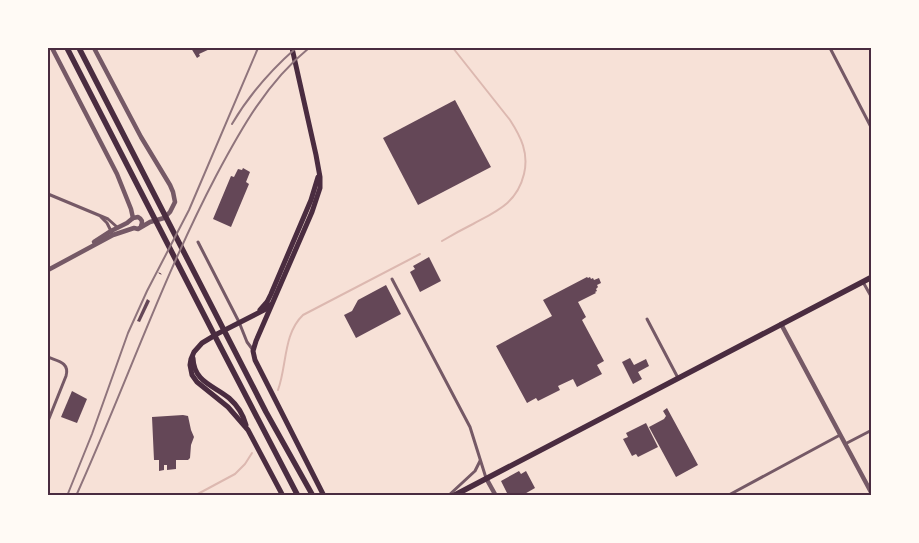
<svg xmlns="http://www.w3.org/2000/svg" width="919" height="543" viewBox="0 0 919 543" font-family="'Archivo Narrow',sans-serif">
	<rect width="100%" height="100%" fill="#f7e1d7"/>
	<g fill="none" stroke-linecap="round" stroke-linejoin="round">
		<g stroke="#dcb8b0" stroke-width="2">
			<path d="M442,241C452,235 463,229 473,224C497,211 517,203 524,174C529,153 521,137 510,120L453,48"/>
			<path d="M278,390C287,366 283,334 303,315L420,254"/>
			<polyline points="194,496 235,474 245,464 252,453"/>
		</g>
	</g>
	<g fill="#644757">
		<polygon points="191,48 212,48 199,54 200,56 197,58"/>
		<polygon points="455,100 491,167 418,205 383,138"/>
		<polygon points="243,168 250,172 246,182 249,184 231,227 213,219 231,176 234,177 238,169 242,170"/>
		<polygon points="429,257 441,281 420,292 410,272 415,269 413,266"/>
		<polygon points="587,277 588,278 590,277 591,279 593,278 594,280 599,278 601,283 597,285 598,287 596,289 597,291 595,292 596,293 578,302 586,317 582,320 604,361 597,365 602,374 577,387 573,379 558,386 560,390 538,401 536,398 527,403 496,346 552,316 543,300"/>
		<polygon points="386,285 401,314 356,338 344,315 352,311 358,300"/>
		<polygon points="147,299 150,301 140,322 137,321"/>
		<polygon points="630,358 634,365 646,359 649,366 638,372 642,379 633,384 622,362"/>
		<polygon points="72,391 87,399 77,423 61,417"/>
		<polygon points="667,408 698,465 676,477 649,427 664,419 666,416 663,411"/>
		<polygon points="183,415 188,416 191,430 194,437 191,445 190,458 188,460 176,460 176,469 167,470 167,465 164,465 164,470 159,471 159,460 154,460 152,417"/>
		<polygon points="646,423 658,447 638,457 636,454 632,456 623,439 628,437 626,433"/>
		<polygon points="519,471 521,474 526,471 535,488 521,496 514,496 512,493 508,495 501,481"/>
	</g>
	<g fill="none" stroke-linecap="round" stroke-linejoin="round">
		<polyline stroke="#4a2c40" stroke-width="1" points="159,273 161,274"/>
		<g stroke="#755966" stroke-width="3">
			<polyline points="830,48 872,129"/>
			<polyline points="48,194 108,219 117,227"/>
			<polyline points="101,217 107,223 112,233"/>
			<polyline points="198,242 239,322 247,342 253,350"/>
			<polyline points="392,279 470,427 486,478"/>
			<polyline points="863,282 872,298"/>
			<polyline points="647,319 678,378"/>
			<path d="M48,357C57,361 70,362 66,376L48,421"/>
			<polyline points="845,444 872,430"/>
			<polyline points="448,496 475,471 480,461"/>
			<polyline points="727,496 840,435"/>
		</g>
		<g stroke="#755966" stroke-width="4.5">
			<polyline points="52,48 117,174 131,209 133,218"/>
			<path d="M133,218L138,217C142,219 143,222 141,226"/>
			<polyline points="94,242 111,231 127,223 133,218"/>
			<polyline points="48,270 113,235 134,228 138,229 150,222 164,218 170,212 175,202 173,192 170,185 141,137 94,48"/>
			<polyline points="781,324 872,494"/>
			<polyline points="486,478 496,496"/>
		</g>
		<g stroke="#4a2c40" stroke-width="5">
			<polyline points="292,48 316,155 320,177 320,188 312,212 256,341 253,351 255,360 324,496"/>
			<polyline points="270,305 264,310 217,334 202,343 194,352 191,359 190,365 192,375 197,382 228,407 248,430 283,496"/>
			<polyline points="260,310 267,302 271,294 311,200 318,177"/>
			<path d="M193,358C194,382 213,385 229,398C237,405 243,414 246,425"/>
		</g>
		<polyline stroke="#4a2c40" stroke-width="5.5" points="453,496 872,277"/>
		<g stroke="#4a2c40" stroke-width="5.5">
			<polyline points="67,48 219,344 298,496"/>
			<polyline points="79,48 266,412 313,496"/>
		</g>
		<g stroke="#8f747c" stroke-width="2">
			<path d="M232,124C249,95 271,70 296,48"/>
			<polyline points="67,496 92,434 128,333 147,291 189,210 258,48"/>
			<path d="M76,496C124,390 162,279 216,176C241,129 267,82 309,48"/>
		</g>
	</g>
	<rect width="919" height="543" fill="none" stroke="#fffaf5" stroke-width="98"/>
	<rect x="49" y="49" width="821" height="445" fill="none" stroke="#4a2c40" stroke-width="2"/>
</svg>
